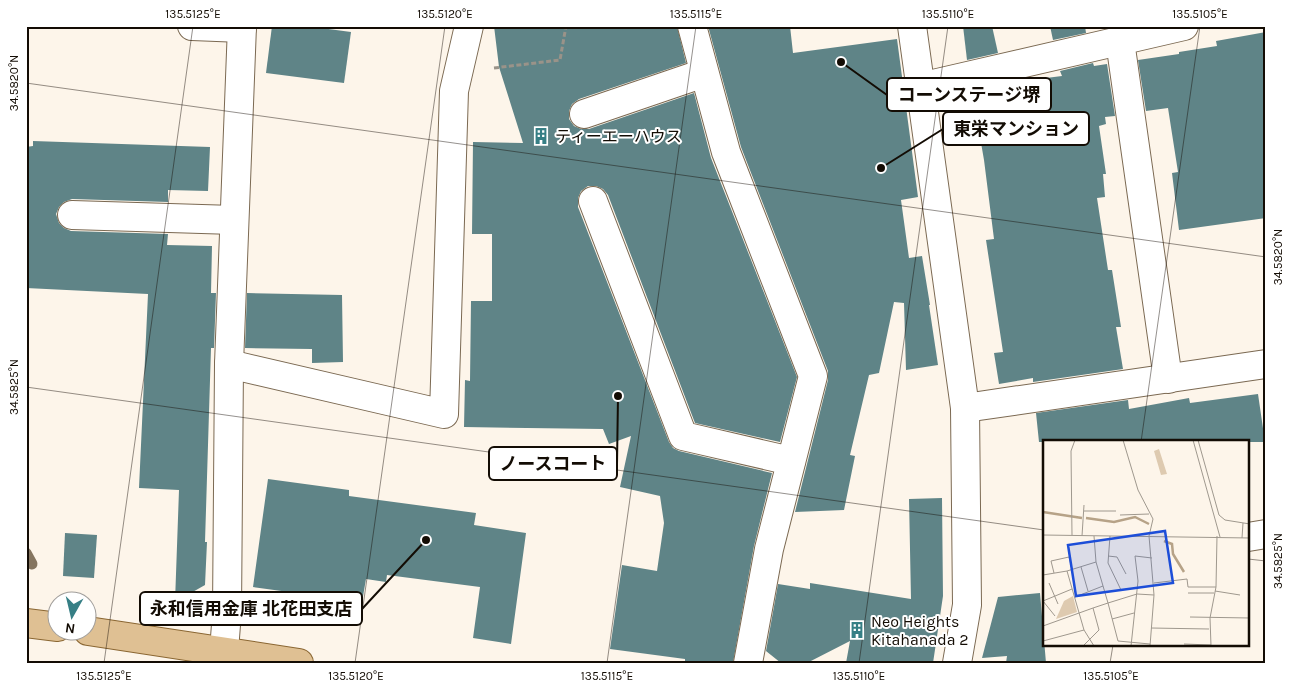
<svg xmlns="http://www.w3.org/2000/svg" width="1292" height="689" viewBox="0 0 1292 689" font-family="Karla,'Noto Sans JP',sans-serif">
	<rect width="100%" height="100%" fill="#fdf5ea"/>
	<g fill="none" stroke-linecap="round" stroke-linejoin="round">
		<polyline stroke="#857560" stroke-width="11" points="26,553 32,564"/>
	</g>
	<g fill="#5f8487">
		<polygon points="272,26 306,26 351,32 344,83 266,73"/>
		<polygon points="494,26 677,26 686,63 579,99 572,104 569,111 569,119 574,126 581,129 589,129 694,93 711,158 797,377 780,442 695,423 608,195 603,189 596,186 588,186 581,191 578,198 578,207 669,442 673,448 679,451 772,473 754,546 733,663 685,663 685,659 610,649 622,565 657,571 664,523 660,496 620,487 631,436 609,444 603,429 464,427 465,380 470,381 471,301 492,301 492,234 472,234 473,142 523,143 499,67"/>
		<polygon points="708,26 790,26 793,53 897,39 918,197 901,200 909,258 922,256 930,305 929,305 938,365 906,370 904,303 894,302 879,373 869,375 850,455 855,456 844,510 795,512 828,380 828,371 741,147"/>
		<polygon points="963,26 992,26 998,53 967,60"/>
		<polygon points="1050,26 1085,26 1086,33 1053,40"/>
		<polygon points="1266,32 1266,218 1179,230 1172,173 1178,172 1168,108 1146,111 1138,60 1179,54 1179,52 1217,46 1216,41"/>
		<polygon points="1093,63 1094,66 1107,64 1115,116 1105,117 1106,124 1099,126 1106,174 1103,174 1105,197 1097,198 1108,270 1112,270 1121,327 1116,327 1123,369 1033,382 1033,378 999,384 994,353 1003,352 986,240 994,239 984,160 972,91 1005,83 1062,76 1060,71"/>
		<polygon points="33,141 210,147 208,191 168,190 168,202 72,199 64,202 59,207 56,214 59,223 64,228 71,231 168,234 167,245 212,246 211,293 216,293 214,348 211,348 205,542 207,542 205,585 175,602 179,490 139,488 148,294 26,288 26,147 33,146"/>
		<polygon points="247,293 342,295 343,362 312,363 312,349 245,348"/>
		<polygon points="1258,394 1265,442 1039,442 1036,413 1128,400 1129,409 1189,398 1190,403"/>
		<polygon points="268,479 349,490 349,496 476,513 474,525 526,533 511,644 473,638 480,587 387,575 386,582 366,579 362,602 253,587"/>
		<polygon points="942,498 943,596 933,663 846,663 850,641 807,663 781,663 766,651 778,584 810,589 810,583 911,599 909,499"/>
		<polygon points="65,533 97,535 94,578 63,576"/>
		<polygon points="1040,593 1046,663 1006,663 1007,656 982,658 998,597"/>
	</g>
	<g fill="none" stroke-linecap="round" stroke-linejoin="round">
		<g stroke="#7b6952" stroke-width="30">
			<g id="minor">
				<polyline points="192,26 242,28"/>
				<polyline points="692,26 726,152 813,376 769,549 748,663"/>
				<polyline points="912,26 965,408 1266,364"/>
				<polyline points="1120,41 1168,379"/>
				<polyline points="920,87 1184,26"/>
				<polyline points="584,114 704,73"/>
				<polyline points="593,201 683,436 791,461"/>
				<polyline points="72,215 234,220"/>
				<polyline points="229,364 444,414 454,91 469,26"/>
				<polyline points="1248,537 1266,534"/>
				<polyline points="223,663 227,612 229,364 242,26"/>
				<polyline points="957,663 967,605 965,408"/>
			</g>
		</g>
		<g stroke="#8a6632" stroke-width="30">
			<g id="major">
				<polyline points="26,623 58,627"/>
				<polyline points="88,631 299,663"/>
			</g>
		</g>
		<polyline stroke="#9a9389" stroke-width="3" stroke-dasharray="5 2.5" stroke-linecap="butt" points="494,68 560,60 566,26"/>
		<use href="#minor" stroke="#fff" stroke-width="28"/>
		<use href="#major" stroke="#dfc093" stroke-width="28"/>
	</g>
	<path fill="none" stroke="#130c04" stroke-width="1" stroke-opacity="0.45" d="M26,83L1266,257M26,387L1044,530M1141,442L1200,26M1248,559L1266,561M104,663L193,26M355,663L445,26M607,663L696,26M859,663L948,26M1110,663L1113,645"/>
	<defs>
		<g id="building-bare" transform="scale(1.35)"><path d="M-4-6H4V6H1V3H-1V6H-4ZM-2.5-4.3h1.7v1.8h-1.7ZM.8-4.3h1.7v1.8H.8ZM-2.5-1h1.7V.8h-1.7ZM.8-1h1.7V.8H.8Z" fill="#367f85" stroke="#fff" stroke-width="2.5" paint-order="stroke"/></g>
	</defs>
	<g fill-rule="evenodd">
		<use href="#building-bare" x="541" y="136"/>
		<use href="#building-bare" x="857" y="630"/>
	</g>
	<g text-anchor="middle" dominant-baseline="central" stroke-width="4" stroke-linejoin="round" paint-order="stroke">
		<g font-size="16" fill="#130c04" stroke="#fff" text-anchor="start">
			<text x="555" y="136">ティーエーハウス</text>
			<text x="871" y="621">Neo Heights<tspan x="871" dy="18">Kitahanada 2</tspan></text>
		</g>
	</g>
	<g transform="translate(1043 440)">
		<rect width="206" height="206" fill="#fdf5ea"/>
		<path d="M116,9L124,34L118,35L111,11ZM30,156L34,172L13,179L21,161Z" fill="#decab0"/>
		<path fill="none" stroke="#b6a287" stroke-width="2.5" d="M0,72L39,78M43,78L71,82L92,77L106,84M121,101L129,104L130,114L141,132"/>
		<path fill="none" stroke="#9f988e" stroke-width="1" d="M80,0L95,50L110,79L106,96L111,155L107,206M150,0L177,97M155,0L176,75L182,80L207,84M41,71H73M77,75L106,74M0,95L207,98M29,95L28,11L32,0M39,96L41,65M51,96L53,122M67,96L65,123L78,150M199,98L200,83M65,116L74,117L83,134M38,127L45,151M24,131L53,122L65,163L94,154L111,155M11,133L8,121L26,117L29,129M0,135L24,131L41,190L51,206M6,143L15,164M111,143L144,139L145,147H173M172,151L197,155M145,153H171M32,157L60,146M0,161L29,149M0,161L12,176M147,177L207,178M69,179L91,173M0,186L50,168M108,188L166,189M0,201L41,190M141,204L168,205M40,206L56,190L50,168L65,163L75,201L107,204M88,206L95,141L92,116L109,118M168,206L167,178L173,147L174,96"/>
		<path fill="#1d4ed8" fill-opacity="0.15" stroke="#1d4ed8" stroke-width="2.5" d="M122,91L130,143L33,156L25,105Z"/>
		<rect width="206" height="206" fill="none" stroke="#130c04" stroke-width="2.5"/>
	</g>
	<path fill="none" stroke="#130c04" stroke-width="2" d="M841 62L887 95M881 168L943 129M618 396L617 464M426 540L362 609"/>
	<g fill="#130c04" stroke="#fff" stroke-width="2">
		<circle cx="841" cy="62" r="5"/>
		<circle cx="881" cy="168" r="5"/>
		<circle cx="618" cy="396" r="5"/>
		<circle cx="426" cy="540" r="5"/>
	</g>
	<g fill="#fff" stroke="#130c04" stroke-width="2">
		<rect x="887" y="78" width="164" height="33" rx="5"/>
		<rect x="943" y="112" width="146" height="33" rx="5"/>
		<rect x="489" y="447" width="128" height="33" rx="5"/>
		<rect x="140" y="592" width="222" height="33" rx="5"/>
	</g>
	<g font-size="18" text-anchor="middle" font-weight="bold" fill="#130c04">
		<text x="969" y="101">コーンステージ堺</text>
		<text x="1016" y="135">東栄マンション</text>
		<text x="553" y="470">ノースコート</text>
		<text x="251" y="615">永和信用金庫 北花田支店</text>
	</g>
	<rect width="1292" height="689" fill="none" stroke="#ffffff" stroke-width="55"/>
	<g transform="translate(72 616) rotate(188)"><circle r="24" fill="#ffffff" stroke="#a19e9b"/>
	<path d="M0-4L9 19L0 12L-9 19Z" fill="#367f85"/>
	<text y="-8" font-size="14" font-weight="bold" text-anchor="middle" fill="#130c04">N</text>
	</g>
	<rect x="28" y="28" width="1236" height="634" fill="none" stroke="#130c04" stroke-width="2"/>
	<g font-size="12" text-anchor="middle" fill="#130c04">
		<text x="193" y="18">135.5125°E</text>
		<text x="445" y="18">135.5120°E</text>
		<text x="696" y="18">135.5115°E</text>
		<text x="948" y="18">135.5110°E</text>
		<text x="1200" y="18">135.5105°E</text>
		<text transform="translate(14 83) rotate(-90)" y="4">34.5820°N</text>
		<text transform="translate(1278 257) rotate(-90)" y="4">34.5820°N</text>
		<text transform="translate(14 387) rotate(-90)" y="4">34.5825°N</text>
		<text transform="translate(1278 561) rotate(-90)" y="4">34.5825°N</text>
		<text x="104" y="680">135.5125°E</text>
		<text x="356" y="680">135.5120°E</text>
		<text x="607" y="680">135.5115°E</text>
		<text x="859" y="680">135.5110°E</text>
		<text x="1111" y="680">135.5105°E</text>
	</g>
</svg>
